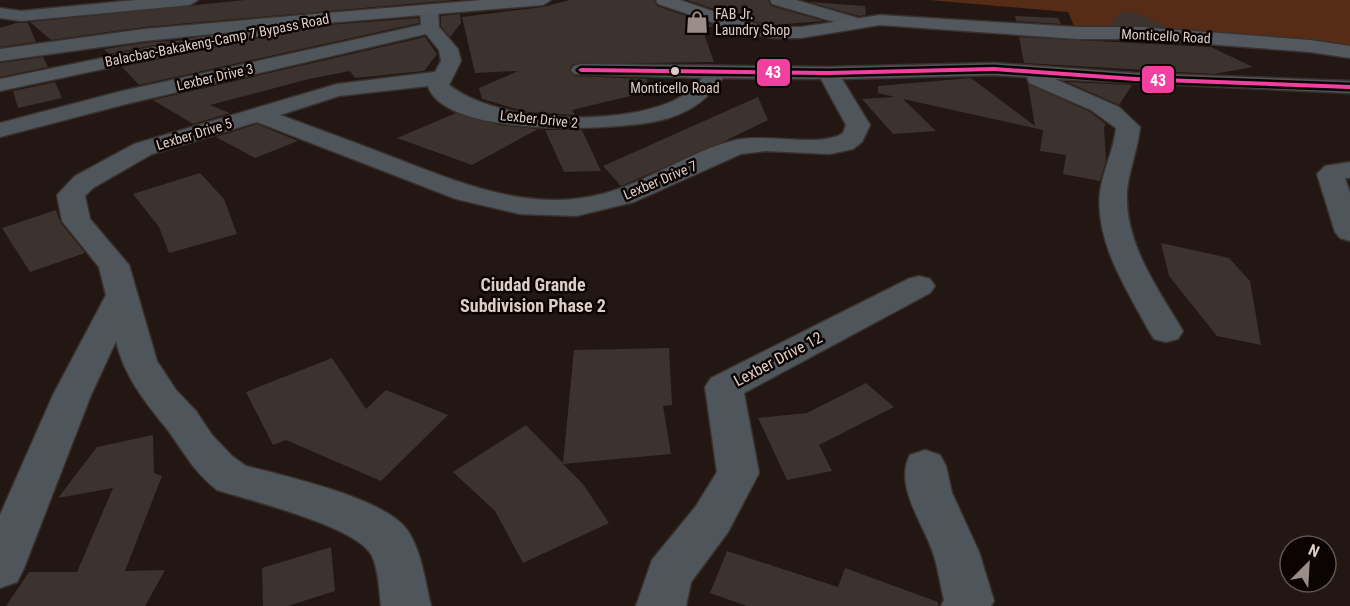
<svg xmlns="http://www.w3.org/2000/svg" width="1350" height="606" viewBox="0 0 1350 606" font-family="'Roboto Condensed',sans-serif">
	<rect width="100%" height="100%" fill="#221712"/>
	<polygon fill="#562c16" points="929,0 1350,0 1350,52 1077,33 1068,12"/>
	<g fill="#3c322e">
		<polygon points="245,0 455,0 144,27 51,40 30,22"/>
		<polygon points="570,0 654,0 657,6 715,26 702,28 714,62 573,64 569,70 574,76 647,79 647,92 572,110 575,115 527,112 482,99 479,88 518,71 475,73 462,17 543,7"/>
		<polygon points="687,0 768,0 771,6 824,21 773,25 746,20"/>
		<polygon points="809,2 865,6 866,15 859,16"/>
		<polygon points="1122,11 1137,13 1167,27 1108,25"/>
		<polygon points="460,14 461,23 450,37 441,26 441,16"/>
		<polygon points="1015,16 1058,18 1061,24 1016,21"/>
		<polygon points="418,18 419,23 139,85 122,67 315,26"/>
		<polygon points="16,23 28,23 36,42 0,47 0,28"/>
		<polygon points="425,37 437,54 424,71 355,78 350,71 309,79 210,105 230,113 193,124 153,100"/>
		<polygon points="1019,37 1211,47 1253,67 1214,74 1024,63"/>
		<polygon points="180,40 109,54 104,49 144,43"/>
		<polygon points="43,57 48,67 0,77 0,63"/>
		<polygon points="971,78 1035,126 1028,84 1090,112 1106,124 1104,127 1106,161 1100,181 1063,174 1066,155 1040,151 1043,130 903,99 936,131 893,134 862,99 895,97 878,93 878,86"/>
		<polygon points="55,82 62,98 18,108 13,91"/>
		<polygon points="1067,82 1132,85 1119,105"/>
		<polygon points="758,97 768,120 725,141 621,186 603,166"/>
		<polygon points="456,113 499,125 538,129 472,165 397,138"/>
		<polygon points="257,124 281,134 298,141 255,158 216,137"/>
		<polygon points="545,130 582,130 601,171 564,172"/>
		<polygon points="200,173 224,199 237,234 169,253 159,227 133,194"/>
		<polygon points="56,210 60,222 85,253 30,272 2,228"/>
		<polygon points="1161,243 1229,258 1250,281 1261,345 1217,336 1169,276"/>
		<polygon points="669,348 672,405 663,406 671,454 563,464 583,484 609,523 523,563 495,511 453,472 526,425 563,463 574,350"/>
		<polygon points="332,358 366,409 386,390 448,415 381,481 286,440 273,445 246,392"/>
		<polygon points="866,383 894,407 819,445 832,471 787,480 758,418 807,413"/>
		<polygon points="153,435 154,473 162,476 125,571 165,570 145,606 6,606 29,572 77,572 113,488 58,498 97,447"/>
		<polygon points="331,547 335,591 288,606 263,606 262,568"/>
		<polygon points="727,551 838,587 845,568 938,602 938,606 747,606 710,593"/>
	</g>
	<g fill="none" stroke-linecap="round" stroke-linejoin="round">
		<g stroke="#3a312d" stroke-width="3">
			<g id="minor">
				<polygon points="136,0 198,0 190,5 21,21 0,18 0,8 21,11"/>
				<polygon points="770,0 796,0 858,18 861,22 852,27 772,4"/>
				<path d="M429,6L438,11L439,27L458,49L461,61L449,85C499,124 617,126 673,101C684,96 694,87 702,78L574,74L571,70L574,66L581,64L828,67L994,63L1135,73L1350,81V93L1055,79L1119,107L1140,127C1138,149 1129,169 1127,191C1124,243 1158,289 1183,331L1178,339L1166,342L1154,339L1149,331C1126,288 1095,242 1100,192C1103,170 1114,150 1116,128L1091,110L1029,83L1027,77L994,75L842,79L870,125L862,142L853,149L830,154L765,151L741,154L634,202L576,216L520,214L456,199L257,122L152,154L93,188L85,196L90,219L129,265L157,361L176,390L196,411L212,435L232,456L246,466C284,476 386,498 408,531C422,553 425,581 431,606H381C379,590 379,571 372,556C359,527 249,500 217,490C192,470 185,453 167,429C145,402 124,376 116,341L91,395L24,568L17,582L0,588V515L53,395L106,295L99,267L62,221L57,195L75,176L134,144L337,84L435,72L441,61L439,50L426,34L126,104L0,137V123L122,91L421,25L420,11ZM723,78L821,79L846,125L843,133C822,148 767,133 736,140C689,151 649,182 602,194C530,213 460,183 395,158C357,143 318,129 280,115L339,96L428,86C444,139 625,132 669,118C692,111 709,98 723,78Z"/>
				<polygon points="315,14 324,19 321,23 144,41 0,61 0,49 144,29"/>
				<polygon points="1350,162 1350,178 1345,178 1350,193 1350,241 1340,238 1335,232 1317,174 1325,166"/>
				<polygon points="919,276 930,279 935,286 930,293 744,393 759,473 728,532 691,582 686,606 636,606 652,560 696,506 717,472 705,387 711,378 908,279"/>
				<path d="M925,450L940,455L946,466L952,493L979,552L994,601L991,606H941L944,600C940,584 938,566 932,550C922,522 894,484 910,455Z"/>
			</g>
		</g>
		<g stroke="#3a312d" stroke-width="3">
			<g id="secondary">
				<polygon points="482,0 551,0 543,5 315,24 0,91 0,79 315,14"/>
				<polygon points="656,0 680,0 745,22 773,27 801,27 880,15 1077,27 1141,27 1310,40 1350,46 1350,58 1310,52 1141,39 1077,39 880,25 801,38 773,38 735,30 658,4"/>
			</g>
		</g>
		<use href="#minor" fill="#4f565b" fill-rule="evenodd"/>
		<use href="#secondary" fill="#52585d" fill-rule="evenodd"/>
		<g stroke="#0c0402" stroke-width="5">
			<polygon id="bus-1" points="994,67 1135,77 1350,85 1350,89 1135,81 994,71 828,75 581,72 578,70 581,68 828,71"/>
		</g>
		<use href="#bus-1" fill="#f240a1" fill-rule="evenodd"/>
	</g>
	<defs>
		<g id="shop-bare" transform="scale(1.8)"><path d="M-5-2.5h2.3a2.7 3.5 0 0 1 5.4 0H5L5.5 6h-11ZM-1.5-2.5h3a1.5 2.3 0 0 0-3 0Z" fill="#9b8e88" stroke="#0c0402" stroke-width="2.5" paint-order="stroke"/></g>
	</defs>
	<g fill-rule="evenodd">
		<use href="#shop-bare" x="697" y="22"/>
	</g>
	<circle fill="#dccec7" stroke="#0c0402" stroke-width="2" cx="675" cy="71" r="5"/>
	<g text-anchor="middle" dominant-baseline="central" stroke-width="5" stroke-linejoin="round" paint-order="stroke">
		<g font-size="14" fill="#dccec7" stroke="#0c0402" text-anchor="start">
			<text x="715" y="14">FAB Jr.<tspan x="715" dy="16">Laundry Shop</tspan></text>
		</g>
		<g font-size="14" fill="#dccec7" stroke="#0c0402">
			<text transform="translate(1166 36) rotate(3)">Monticello Road</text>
			<text transform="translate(217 40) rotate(-11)">Balacbac-Bakakeng-Camp 7 Bypass Road</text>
			<text transform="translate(215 77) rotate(-13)">Lexber Drive 3</text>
			<text transform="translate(539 119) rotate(6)">Lexber Drive 2</text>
			<text transform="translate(194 134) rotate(-17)">Lexber Drive 5</text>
			<text transform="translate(660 180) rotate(-23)">Lexber Drive 7</text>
		</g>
		<g font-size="14" fill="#dccec7" stroke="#0c0402">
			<text x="675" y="88">Monticello Road</text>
		</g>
		<g font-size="16" fill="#dccec7" stroke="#0c0402">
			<text transform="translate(778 359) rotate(-28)">Lexber Drive 12</text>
		</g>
		<g font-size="18" font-weight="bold" fill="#dccec7" stroke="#0c0402">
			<text x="533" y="284">Ciudad Grande<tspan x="533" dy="21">Subdivision Phase 2</tspan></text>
		</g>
	</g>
	<g stroke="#0c0402" stroke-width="2">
		<rect x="756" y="58" width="35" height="29" rx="6" fill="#f240a1"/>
		<rect x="1141" y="65" width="34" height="29" rx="6" fill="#f240a1"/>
	</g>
	<g font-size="16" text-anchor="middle" font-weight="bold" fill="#fff">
		<text x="773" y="78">43</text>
		<text x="1158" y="86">43</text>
	</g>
	<g transform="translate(1308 564) rotate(24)"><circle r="28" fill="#0c0402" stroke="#5f5551" stroke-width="1.5"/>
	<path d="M0-4.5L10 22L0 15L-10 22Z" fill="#9b8e88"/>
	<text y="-9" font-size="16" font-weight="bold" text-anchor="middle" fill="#dccec7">N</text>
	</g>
</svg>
